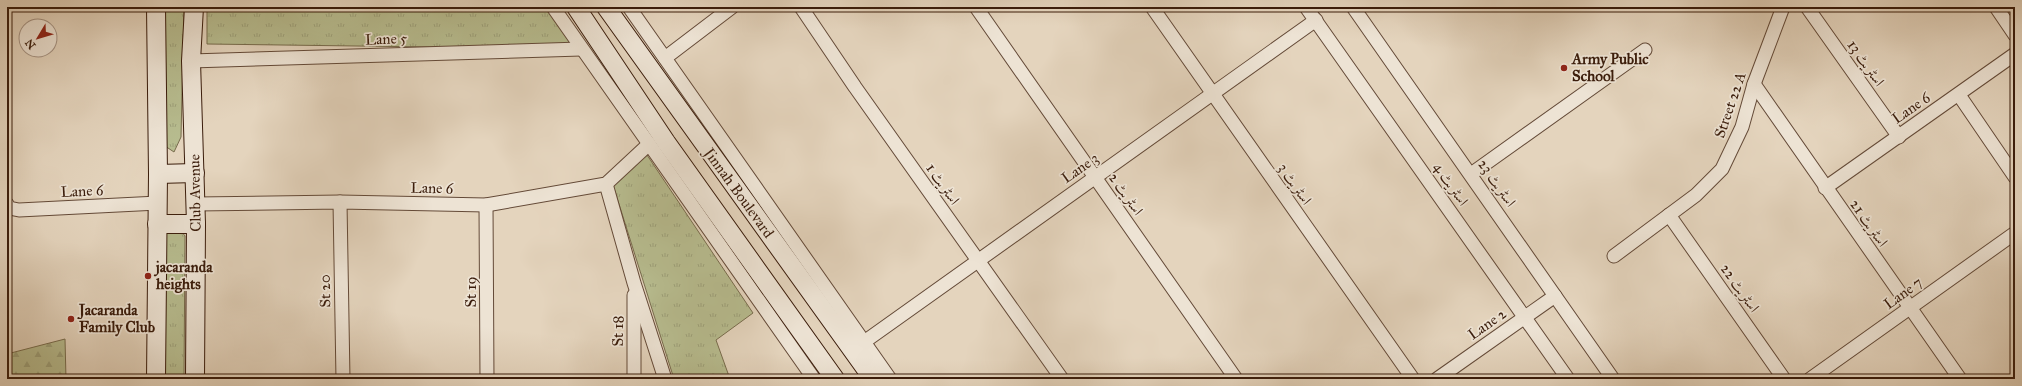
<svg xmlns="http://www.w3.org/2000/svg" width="2022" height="386" viewBox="0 0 2022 386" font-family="'IM FELL Great Primer',Amiri,serif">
	<defs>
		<pattern id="grass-tufts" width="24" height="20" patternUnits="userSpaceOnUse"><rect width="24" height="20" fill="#b7bc8f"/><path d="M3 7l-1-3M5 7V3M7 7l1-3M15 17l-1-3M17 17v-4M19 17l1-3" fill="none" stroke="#9ea17a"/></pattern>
		<pattern id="forest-firs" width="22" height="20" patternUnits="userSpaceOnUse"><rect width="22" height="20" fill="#b7bc8f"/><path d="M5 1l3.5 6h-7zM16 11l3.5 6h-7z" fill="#9ea17a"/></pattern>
	</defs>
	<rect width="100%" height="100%" fill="#e4d4bd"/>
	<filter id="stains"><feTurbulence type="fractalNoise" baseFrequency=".005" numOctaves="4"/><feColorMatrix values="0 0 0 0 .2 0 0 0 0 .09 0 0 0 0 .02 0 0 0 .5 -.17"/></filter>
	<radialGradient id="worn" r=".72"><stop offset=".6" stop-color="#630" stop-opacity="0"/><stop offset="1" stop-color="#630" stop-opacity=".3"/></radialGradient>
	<g fill="url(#grass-tufts)" stroke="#786c4d">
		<polygon points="161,7 184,7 181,137 174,152 162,144"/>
		<polygon points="207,7 553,7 581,49 207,44"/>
		<polygon points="647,155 753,313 716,340 730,379 674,379 613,185"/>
		<polygon points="179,228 185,236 184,379 162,379 165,229"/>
	</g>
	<polygon fill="url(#forest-firs)" stroke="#786c4d" points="65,339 66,379 7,379 7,354"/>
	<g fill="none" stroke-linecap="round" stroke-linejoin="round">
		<g stroke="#644a38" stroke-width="15">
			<g id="street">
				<polyline points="553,7 814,379"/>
				<polyline points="629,7 890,379"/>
				<polyline points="801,7 855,87 1062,379"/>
				<polyline points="976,7 1236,379"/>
				<polyline points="1152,7 1413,379"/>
				<polyline points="1306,7 1568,379"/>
				<polyline points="1353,7 1613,379"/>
				<polyline points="1807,7 1899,137"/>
				<polyline points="1996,7 2015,35"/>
				<polyline points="665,58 732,7"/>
				<polyline points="191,61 581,49"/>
				<polyline points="1754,84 1960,379"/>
				<polyline points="1959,95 2015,177"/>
				<polyline points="1471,174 1645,50"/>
				<polyline points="606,184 634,283 665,379"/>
				<polyline points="1825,188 2015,54"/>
				<polyline points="340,202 343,379"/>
				<polyline points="7,204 9,208 19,210 158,203"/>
				<polyline points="196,204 340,202 486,205 606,184 649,144"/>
				<polyline points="486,205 487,379"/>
				<polyline points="1669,215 1784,379"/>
				<polyline points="1614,256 1696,195 1722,169 1742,127 1754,84 1783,7"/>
				<polyline points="864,342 1316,20"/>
				<polyline points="634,379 634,295"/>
				<polyline points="1437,379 1555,296"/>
				<polyline points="1810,379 2015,233"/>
			</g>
		</g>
		<g stroke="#3a1c0b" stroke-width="20">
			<g id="secondary">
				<polyline points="194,7 191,61 196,224 195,379"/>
				<polyline points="576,7 666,142 835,379"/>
				<polyline points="606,7 873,379"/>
				<polyline points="158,174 195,173"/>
				<polyline points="157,224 196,224"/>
				<polyline points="156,379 158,174 156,7"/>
			</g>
		</g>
		<use href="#street" stroke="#ede3d4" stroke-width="13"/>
		<use href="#secondary" stroke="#ede3d4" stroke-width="18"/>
	</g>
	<g fill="#8f2418" stroke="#ede3d4" stroke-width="1.5">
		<circle cx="1564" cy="68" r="4"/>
		<circle cx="148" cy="276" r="4"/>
		<circle cx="71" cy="319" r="4"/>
	</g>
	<g text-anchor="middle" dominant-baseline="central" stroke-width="3.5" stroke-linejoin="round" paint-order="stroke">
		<g font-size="15" fill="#3a1c0b" stroke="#ede3d4">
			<text transform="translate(386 39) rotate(-2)">Lane 5</text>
			<text transform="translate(1866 63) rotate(55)">اسٹریٹ 13</text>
			<text transform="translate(1730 105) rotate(-71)">Street 22 A</text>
			<text transform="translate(1911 108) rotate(-35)">Lane 6</text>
			<text transform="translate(1080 168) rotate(-35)">Lane 3</text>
			<text transform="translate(1497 183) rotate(55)">اسٹریٹ 23</text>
			<text transform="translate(943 184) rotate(55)">اسٹریٹ 1</text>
			<text transform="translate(1295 184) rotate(55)">اسٹریٹ 3</text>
			<text transform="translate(1451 184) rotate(55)">اسٹریٹ 4</text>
			<text transform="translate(432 188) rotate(1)">Lane 6</text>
			<text transform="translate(82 191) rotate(-3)">Lane 6</text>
			<text transform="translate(195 193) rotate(-91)">Club Avenue</text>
			<text transform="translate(739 193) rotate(54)">Jinnah Boulevard</text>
			<text transform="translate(1126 194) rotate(55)">اسٹریٹ 2</text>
			<text transform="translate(1869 223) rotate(55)">اسٹریٹ 21</text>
			<text transform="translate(1740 288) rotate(55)">اسٹریٹ 22</text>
			<text transform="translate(325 291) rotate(-91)">St 20</text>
			<text transform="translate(471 292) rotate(-90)">St 19</text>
			<text transform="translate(1903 293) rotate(-36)">Lane 7</text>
			<text transform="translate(1487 324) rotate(-35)">Lane 2</text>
			<text transform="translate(618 331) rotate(-90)">St 18</text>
		</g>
		<g font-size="15" font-weight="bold" fill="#3a1c0b" stroke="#ede3d4" text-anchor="start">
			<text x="1572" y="59">Army Public<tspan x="1572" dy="17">School</tspan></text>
			<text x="156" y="267">jacaranda<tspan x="156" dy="17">heights</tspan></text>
			<text x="79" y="310">Jacaranda<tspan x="79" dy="17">Family Club</tspan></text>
		</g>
	</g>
	<rect width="2022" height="386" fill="none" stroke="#e4d4bd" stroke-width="24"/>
	<rect x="8" y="8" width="2006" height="370" fill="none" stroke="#3a1c0b" stroke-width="2"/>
	<rect x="12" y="12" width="1998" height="362" fill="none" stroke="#3a1c0b"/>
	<g transform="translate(38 38) rotate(232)"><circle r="19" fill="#ede3d4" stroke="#a59384"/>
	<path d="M0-3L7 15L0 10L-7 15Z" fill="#8f2418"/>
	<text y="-6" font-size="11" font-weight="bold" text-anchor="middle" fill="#3a1c0b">N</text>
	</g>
	<rect width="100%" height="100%" filter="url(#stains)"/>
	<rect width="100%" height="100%" fill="url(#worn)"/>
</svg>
